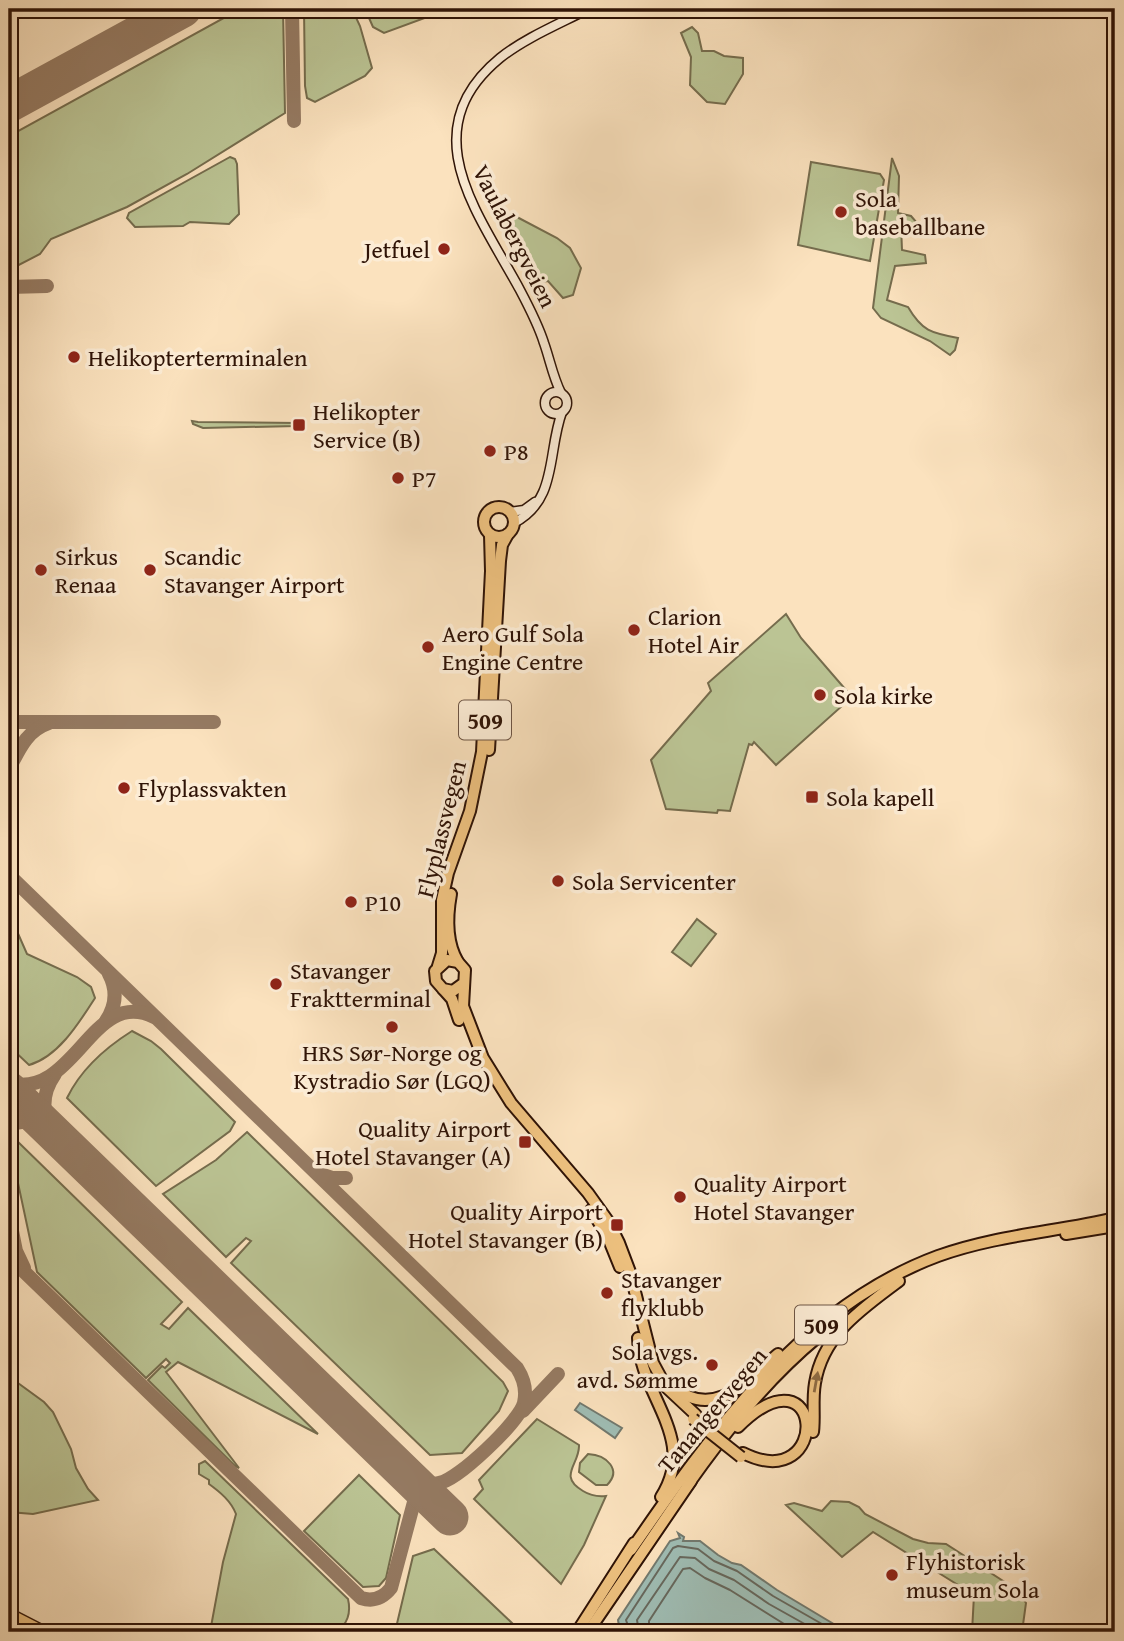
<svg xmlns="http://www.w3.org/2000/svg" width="1124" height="1641" viewBox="0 0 1124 1641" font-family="'Gentium Book Plus',serif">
	<rect width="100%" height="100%" fill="#fbe2be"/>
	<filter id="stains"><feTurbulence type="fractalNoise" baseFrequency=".00286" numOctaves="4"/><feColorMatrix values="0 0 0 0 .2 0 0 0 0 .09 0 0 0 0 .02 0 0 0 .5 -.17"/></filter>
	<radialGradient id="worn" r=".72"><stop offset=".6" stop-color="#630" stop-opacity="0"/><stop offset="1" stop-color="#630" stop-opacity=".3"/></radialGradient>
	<g fill="#bbc494" stroke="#756c4d" stroke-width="2">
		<polygon points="240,9 283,9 285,113 187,174 127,207 51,239 40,254 9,270 9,136"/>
		<polygon points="304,9 352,9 360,26 372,68 365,76 315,102 307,98 305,86"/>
		<polygon points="365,9 449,9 384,33 373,27"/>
		<polygon points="692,27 698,33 702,51 714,51 724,56 743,58 743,74 725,104 707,102 690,85 691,57 681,33"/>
		<polygon points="230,157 235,159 237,164 239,214 229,224 190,222 183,226 135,227 127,218 129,213"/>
		<path d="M892,158L899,176L898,213L911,216L918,224L901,225L902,250L925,255L926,263L895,266L887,300L908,307C922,331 931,333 958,338L955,350L950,355L930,341L881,318L873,308Z"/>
		<polygon points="811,162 880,174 884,180 870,261 798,245"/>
		<polygon points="515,216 557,238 570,248 581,268 573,295 563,298 548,281 537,282 506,220"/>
		<polygon points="192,421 198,422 297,423 296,426 203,428 193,424"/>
		<polygon points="786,614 801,638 852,697 776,765 754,742 752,745 749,744 730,811 718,810 717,813 666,809 651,760 711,691 708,683"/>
		<path d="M9,913L27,954L77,977L91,987L95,998C79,1023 58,1057 29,1065L9,1046Z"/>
		<polygon points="697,919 716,934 691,966 672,952"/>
		<path d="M132,1031L151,1041L161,1049L235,1122L230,1131L156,1186L67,1098C81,1069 105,1048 132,1031Z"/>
		<polygon points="247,1132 503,1382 508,1391 499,1411 462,1453 430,1455 231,1263 251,1241 246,1238 226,1257 163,1194 216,1160"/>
		<polygon points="14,1138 182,1302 161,1324 169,1329 188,1308 318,1434 178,1362 166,1372 239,1468 235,1466 148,1380 162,1366 165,1368 170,1363 166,1359 146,1378 37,1272 15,1169"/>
		<polygon points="9,1373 18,1383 44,1402 53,1412 71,1449 76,1468 88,1489 98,1500 33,1514 9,1512"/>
		<path d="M537,1419L579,1445C580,1464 557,1476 583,1491C591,1496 597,1497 606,1496L584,1545L561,1584L474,1499L483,1489L479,1480Z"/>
		<path d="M588,1454C607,1455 622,1470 607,1485H596L579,1472L580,1463Z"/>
		<path d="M205,1461L348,1599C351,1612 348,1626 335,1631C320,1637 246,1628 225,1626L224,1632H210L223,1562L236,1514C231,1501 220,1492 209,1484V1480L199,1474V1464Z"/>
		<polygon points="359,1475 400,1515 386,1578 379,1586 363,1587 304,1531"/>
		<polygon points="831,1501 849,1502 859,1507 865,1514 913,1539 928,1543 946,1544 1017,1590 1026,1603 1022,1632 972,1632 974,1595 873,1532 842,1557 786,1505 794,1503 822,1511"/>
		<polygon points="434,1549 513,1624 522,1632 395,1632 413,1556"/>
	</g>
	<g fill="#9fbdb4" stroke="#72796e" stroke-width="2">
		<polygon points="580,1403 622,1428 615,1438 575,1410"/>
		<polygon points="678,1533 684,1537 683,1541 700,1541 718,1555 732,1563 741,1565 777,1590 847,1632 625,1632 619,1626 618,1620 670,1541 680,1538"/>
	</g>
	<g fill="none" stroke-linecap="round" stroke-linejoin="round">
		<g stroke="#67685d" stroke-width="2">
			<polyline points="630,1632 626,1620 673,1548 678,1546 698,1549 714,1561 737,1571 773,1596 836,1632"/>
			<polyline points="639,1632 637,1620 680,1557 695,1558 709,1569 734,1580 769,1604 819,1632"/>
			<polyline points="649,1632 649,1621 683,1569 690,1568 705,1578 730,1590 797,1632"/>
		</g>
		<g stroke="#957a62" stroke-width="14">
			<polyline points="292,9 294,121"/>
			<polyline points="9,287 47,286"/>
			<polyline points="9,722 214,722"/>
			<path d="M9,769C19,750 26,731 49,723"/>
			<path d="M9,875L517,1368C524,1379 527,1390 524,1403C519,1422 458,1480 439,1483C428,1486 419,1482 409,1476"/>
			<path d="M106,1021C116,1006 118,991 109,974"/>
			<path d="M55,1074C41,1094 41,1116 56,1136"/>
			<path d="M9,1083C75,1100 92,986 154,1017"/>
			<polyline points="9,1124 27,1121 45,1125"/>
			<polyline points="317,1173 332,1178 346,1178"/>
			<polyline points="9,1216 16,1251 24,1268"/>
			<path d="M9,1257L361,1598C373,1602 383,1598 391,1588L414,1502V1489L409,1476"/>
			<polyline points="523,1411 558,1374"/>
		</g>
		<g stroke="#957a62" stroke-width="37">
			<polyline points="9,104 183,9"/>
			<polyline points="9,1090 450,1517"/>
		</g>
		<g stroke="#2f1306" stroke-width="11">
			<g id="secondary">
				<circle cx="556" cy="403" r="11"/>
				<path d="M561,393C553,377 550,360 544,343C538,324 529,307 520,290C479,214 411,131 500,58C525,38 559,24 588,9"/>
				<polyline points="510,512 524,510 535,502"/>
				<path d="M514,523C558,500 547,453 562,412"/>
			</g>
		</g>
		<g stroke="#2f1306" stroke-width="12">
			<polyline id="primary" points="9,1613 46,1632"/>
		</g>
		<g stroke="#2f1306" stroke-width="14">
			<g id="highway">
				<circle cx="499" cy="522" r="15"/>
				<polyline points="489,750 500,561 502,545 508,534"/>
				<path d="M451,894C447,916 446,942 458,962"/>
				<polyline points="438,966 442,953 442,900 448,873 470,811 482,752 491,571 490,535"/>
				<polyline points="464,983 453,991 443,989 436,981 435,971 447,960 458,962 465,970 463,1006 483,1058 511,1103 588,1193 608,1221 619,1243 630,1272 653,1363 666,1387 696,1415"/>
				<polyline points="443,989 452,999 459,1020"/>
				<polyline points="591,1210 607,1235 620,1267"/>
				<polyline points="1066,1234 1115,1226"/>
				<path d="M638,1338C639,1395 699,1438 661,1497"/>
				<path d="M673,1386C713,1422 748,1380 778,1354"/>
				<path d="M738,1427C825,1341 832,1497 743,1453"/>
				<path d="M813,1432C815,1416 812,1400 815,1383C823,1334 862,1309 899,1281"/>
				<path d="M687,1486C725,1432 767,1379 819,1336"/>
				<path d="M631,1550C711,1434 800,1307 938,1256C996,1235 1056,1232 1115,1218"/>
				<polyline points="577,1632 634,1543"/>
				<polyline points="588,1632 691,1481"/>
			</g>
		</g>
		<use href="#secondary" stroke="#fcecd5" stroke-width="8"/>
		<use href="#primary" stroke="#eec17f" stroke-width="9"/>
		<use href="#highway" stroke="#eec17f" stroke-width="10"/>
		<g stroke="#2f1306" stroke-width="14" stroke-linecap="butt">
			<polyline id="highway-bridge" points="693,1419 741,1457"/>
		</g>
		<use href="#highway-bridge" stroke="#eec17f" stroke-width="10"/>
	</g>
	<defs><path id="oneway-solid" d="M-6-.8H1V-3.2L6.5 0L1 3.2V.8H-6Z" transform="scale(1.75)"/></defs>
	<use fill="#8e6a42" href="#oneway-solid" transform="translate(816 1382) rotate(-80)"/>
	<g fill="#8f2418" stroke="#fcecd5" stroke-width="2.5">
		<circle cx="841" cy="212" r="7"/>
		<circle cx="444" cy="249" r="7"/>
		<circle cx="74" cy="357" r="7"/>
		<rect x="292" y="418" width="14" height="14" rx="3.5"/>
		<circle cx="490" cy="451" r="7"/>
		<circle cx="398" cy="478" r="7"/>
		<circle cx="41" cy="570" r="7"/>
		<circle cx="150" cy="570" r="7"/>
		<circle cx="634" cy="630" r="7"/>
		<circle cx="428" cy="647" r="7"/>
		<circle cx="820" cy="695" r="7"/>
		<circle cx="124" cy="788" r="7"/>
		<rect x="805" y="790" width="14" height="14" rx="3.5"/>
		<circle cx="558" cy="881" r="7"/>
		<circle cx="351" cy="902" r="7"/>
		<circle cx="276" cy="984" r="7"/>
		<circle cx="392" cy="1027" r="7"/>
		<rect x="518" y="1135" width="14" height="14" rx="3.5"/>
		<circle cx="680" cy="1197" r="7"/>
		<rect x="610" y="1218" width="14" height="14" rx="3.5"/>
		<circle cx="607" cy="1293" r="7"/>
		<circle cx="712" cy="1365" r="7"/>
		<circle cx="892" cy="1575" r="7"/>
	</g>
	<g text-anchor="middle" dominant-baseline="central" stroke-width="7" stroke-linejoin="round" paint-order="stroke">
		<g fill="#fcecd5" stroke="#6c5444" stroke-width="2">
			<rect x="459" y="700.5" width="52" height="39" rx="5"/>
			<rect x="795" y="1305.5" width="52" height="39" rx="5"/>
		</g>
		<g font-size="23" font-weight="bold" fill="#2f1306">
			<text x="485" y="720">509</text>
			<text x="821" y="1325">509</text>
		</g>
		<g font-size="24" fill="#2f1306" stroke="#fcecd5" text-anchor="start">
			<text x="855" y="198">Sola<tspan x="855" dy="28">baseballbane</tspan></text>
			<text x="430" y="249" text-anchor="end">Jetfuel</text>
			<text x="88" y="357">Helikopterterminalen</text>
			<text x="313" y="411">Helikopter<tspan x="313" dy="28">Service (B)</tspan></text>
			<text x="504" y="451">P8</text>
			<text x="412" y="478">P7</text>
			<text x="55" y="556">Sirkus<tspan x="55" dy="28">Renaa</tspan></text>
			<text x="164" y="556">Scandic<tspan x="164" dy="28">Stavanger Airport</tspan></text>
			<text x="648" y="616">Clarion<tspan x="648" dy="28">Hotel Air</tspan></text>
			<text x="442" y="633">Aero Gulf Sola<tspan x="442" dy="28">Engine Centre</tspan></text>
			<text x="834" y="695">Sola kirke</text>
			<text x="138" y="788">Flyplassvakten</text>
			<text x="826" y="797">Sola kapell</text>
			<text x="572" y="881">Sola Servicenter</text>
			<text x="365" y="902">P10</text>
			<text x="290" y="970">Stavanger<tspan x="290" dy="28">Fraktterminal</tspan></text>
			<text x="392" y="1052" text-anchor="middle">HRS Sør-Norge og<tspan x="392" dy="28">Kystradio Sør (LGQ)</tspan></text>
			<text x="511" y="1128" text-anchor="end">Quality Airport<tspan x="511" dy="28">Hotel Stavanger (A)</tspan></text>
			<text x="694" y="1183">Quality Airport<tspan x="694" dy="28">Hotel Stavanger</tspan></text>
			<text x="603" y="1211" text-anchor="end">Quality Airport<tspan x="603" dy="28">Hotel Stavanger (B)</tspan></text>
			<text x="621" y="1279">Stavanger<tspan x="621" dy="28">flyklubb</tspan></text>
			<text x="698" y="1351" text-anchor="end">Sola vgs.<tspan x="698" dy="28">avd. Sømme</tspan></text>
			<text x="906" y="1561">Flyhistorisk<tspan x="906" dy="28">museum Sola</tspan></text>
		</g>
		<g font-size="24" fill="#2f1306" stroke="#fcecd5">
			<text transform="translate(515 236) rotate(63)">Vaulabergveien</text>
			<text transform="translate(441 829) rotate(-76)">Flyplassvegen</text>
			<text transform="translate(712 1410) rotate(-50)">Tanangervegen</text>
		</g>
	</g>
	<rect width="1124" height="1641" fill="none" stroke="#fbe2be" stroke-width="35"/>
	<rect x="10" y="10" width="1103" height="1620" fill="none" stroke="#2f1306" stroke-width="3.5"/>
	<rect x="18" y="18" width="1089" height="1606" fill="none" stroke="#2f1306" stroke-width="2"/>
	<rect width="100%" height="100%" filter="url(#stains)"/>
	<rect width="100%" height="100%" fill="url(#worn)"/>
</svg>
